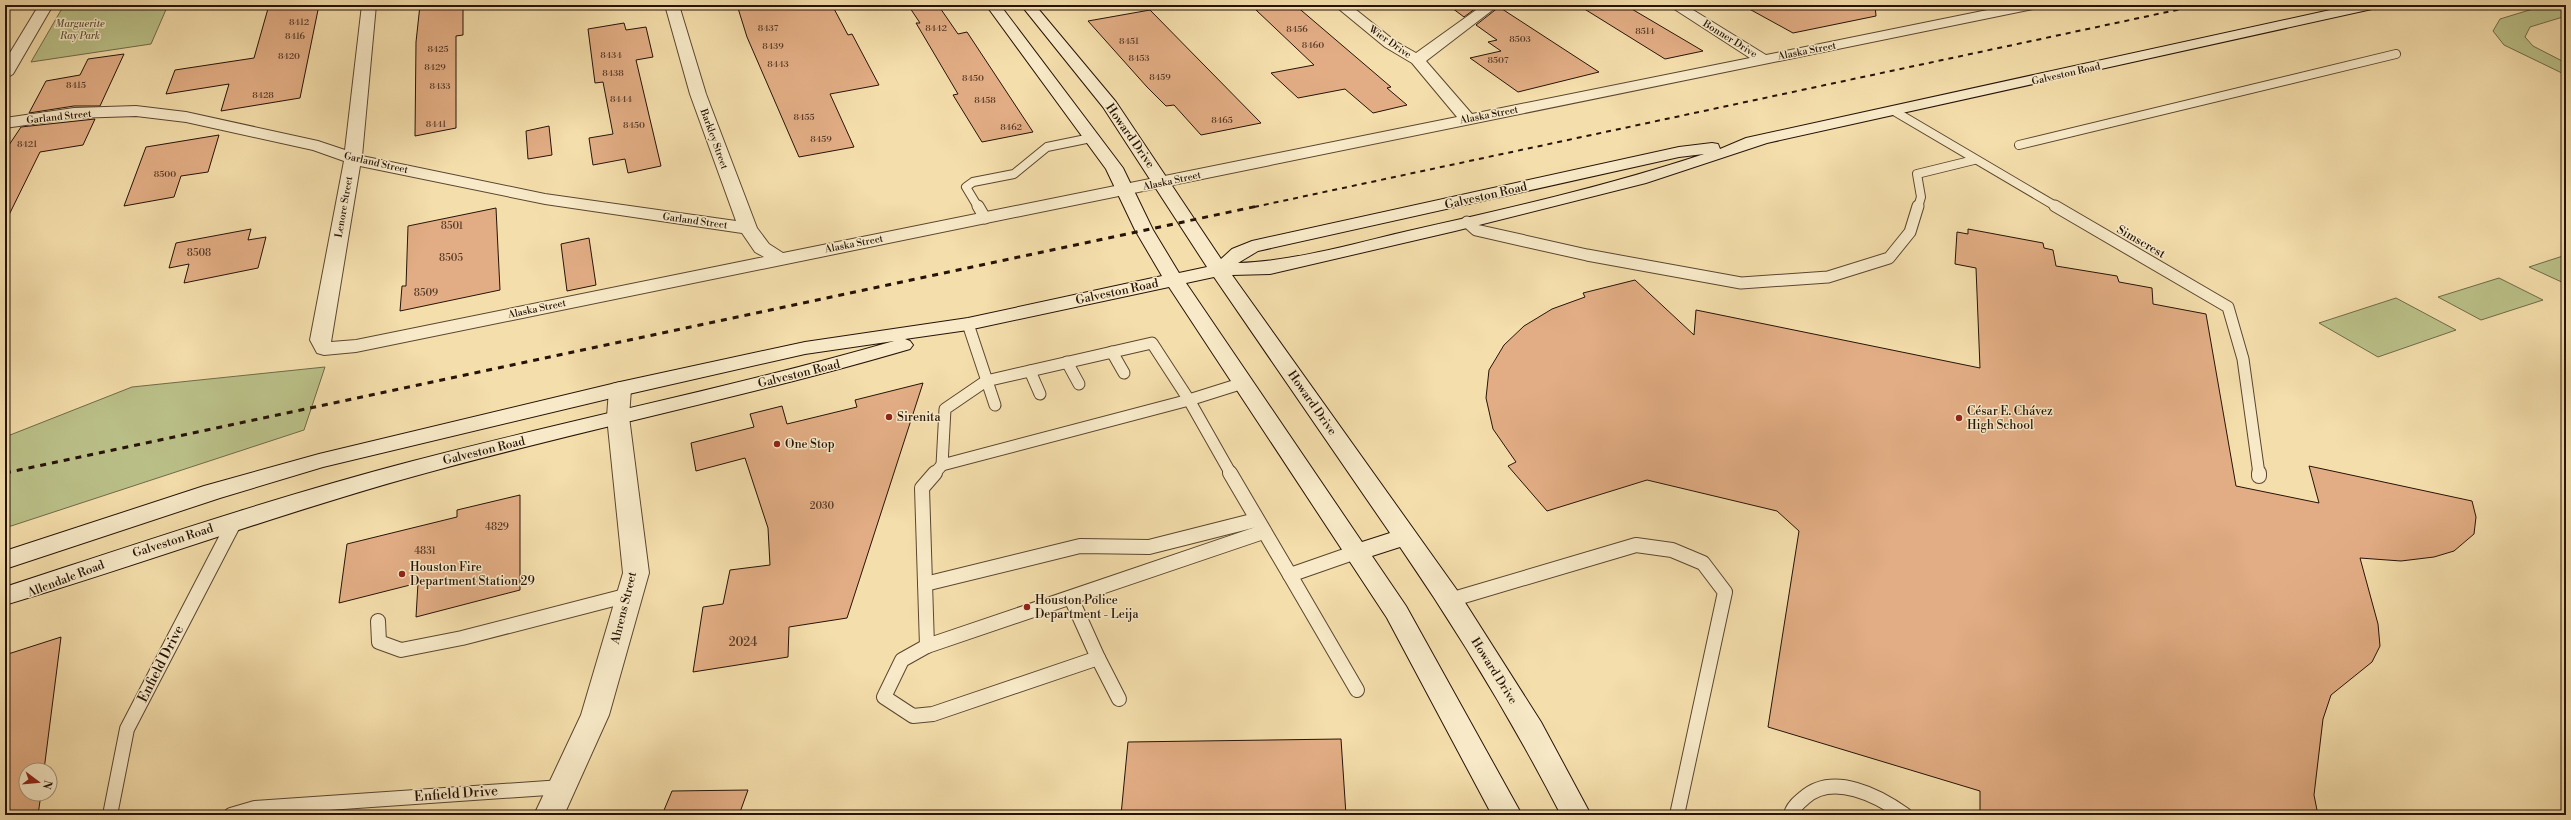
<svg xmlns="http://www.w3.org/2000/svg" width="2571" height="820" viewBox="0 0 2571 820" font-family="'Libre Bodoni',serif">
	<rect width="100%" height="100%" fill="#f4deab"/>
	<filter id="stains"><feTurbulence type="fractalNoise" baseFrequency=".005" numOctaves="4"/><feColorMatrix values="0 0 0 0 .2 0 0 0 0 .09 0 0 0 0 .02 0 0 0 .5 -.17"/></filter>
	<radialGradient id="worn" r=".72"><stop offset=".6" stop-color="#630" stop-opacity="0"/><stop offset="1" stop-color="#630" stop-opacity=".3"/></radialGradient>
	<g fill="#bbc189" stroke="#706a48">
		<polygon points="64,5 168,5 151,44 31,62"/>
		<polygon points="2546,5 2566,5 2566,16 2530,27 2525,37 2533,46 2566,63 2566,75 2504,45 2493,31 2500,19"/>
		<polygon points="2566,255 2566,284 2529,267"/>
		<polygon points="2499,278 2543,300 2481,320 2438,297"/>
		<polygon points="2396,298 2456,330 2378,357 2319,323"/>
		<polygon points="325,367 304,430 5,528 5,437 132,387"/>
	</g>
	<g fill="#e2ad84" stroke="#261308">
		<polygon points="269,5 319,5 300,98 221,111 229,84 166,94 175,70 254,58"/>
		<polygon points="420,5 463,5 463,35 456,36 456,128 415,136 416,42"/>
		<polygon points="737,5 832,5 848,35 852,34 879,85 830,94 854,147 799,157 747,37"/>
		<polygon points="908,5 938,5 958,34 967,32 1033,132 982,142 953,95 958,94 916,23 920,23"/>
		<polygon points="1283,5 1295,5 1391,87 1387,88 1407,105 1373,113 1345,89 1298,98 1271,73 1314,65 1256,10"/>
		<polygon points="1448,5 1480,5 1464,17"/>
		<polygon points="1578,5 1625,5 1703,51 1665,59"/>
		<polygon points="1742,5 1875,5 1876,16 1793,33"/>
		<polygon points="1499,7 1599,72 1518,92 1470,58 1501,51 1488,42 1497,40 1476,25"/>
		<polygon points="1150,10 1261,123 1201,135 1174,105 1166,106 1147,87 1088,21"/>
		<polygon points="624,23 626,30 646,27 653,57 636,60 661,166 628,173 625,159 593,165 589,138 613,134 603,82 595,83 588,29"/>
		<polygon points="124,54 100,106 74,106 29,113 46,81 80,75 88,59"/>
		<polygon points="95,119 83,145 40,152 5,223 5,151 21,127"/>
		<polygon points="549,126 552,155 528,159 526,131"/>
		<polygon points="219,135 208,172 181,176 174,197 124,206 146,147"/>
		<polygon points="496,208 500,290 400,311 402,286 406,286 408,226"/>
		<polygon points="251,229 248,240 266,237 258,268 184,283 189,264 169,268 176,243"/>
		<polygon points="1968,229 2043,243 2044,248 2053,250 2056,266 2117,276 2119,282 2152,288 2153,304 2206,314 2236,486 2319,503 2309,466 2472,501 2476,517 2474,534 2454,551 2434,557 2401,561 2360,558 2378,624 2380,646 2372,662 2331,695 2323,719 2314,795 2318,815 1980,815 1980,791 1768,727 1799,531 1777,511 1647,480 1547,511 1508,466 1516,462 1493,429 1486,398 1489,370 1504,345 1524,326 1552,309 1585,297 1583,293 1635,280 1694,335 1696,310 1980,368 1976,268 1955,264 1957,232 1968,234"/>
		<polygon points="589,238 596,285 567,291 561,244"/>
		<polygon points="923,383 847,618 789,627 788,657 693,672 703,607 723,604 730,570 770,565 768,528 745,458 696,471 691,443 754,427 750,414 782,406 787,424 857,407 855,400"/>
		<polygon points="520,495 520,590 416,617 418,583 339,603 347,544 457,517 457,510"/>
		<polygon points="61,637 44,770 26,770 26,794 41,794 38,815 5,815 5,655"/>
		<polygon points="1341,739 1346,815 1121,815 1128,742"/>
		<polygon points="748,790 739,815 662,815 672,791"/>
	</g>
	<g fill="none" stroke-linecap="round" stroke-linejoin="round">
		<g stroke="#5a4631" stroke-width="10">
			<g id="service-far2">
				<polyline points="1894,111 2057,207"/>
				<polyline points="2019,145 2396,54"/>
				<polyline points="978,207 966,187 973,182 1014,174 1047,147 1091,138"/>
				<polyline points="1918,207 1921,197 1917,174 1974,160"/>
			</g>
		</g>
		<g stroke="#5a4631" stroke-width="13">
			<g id="service-far1">
				<polyline points="978,206 985,218"/>
				<polyline points="2055,206 2228,307 2243,359 2259,474"/>
				<polyline points="1467,222 1476,230 1587,255 1741,283 1828,277 1889,258 1910,232 1918,206"/>
				<polyline points="968,324 995,405"/>
				<polygon points="1152,343 1189,400 942,465 945,409 986,381"/>
				<polyline points="1112,352 1124,373"/>
				<polyline points="1067,362 1079,384"/>
				<polyline points="1030,371 1040,394"/>
				<polyline points="1189,400 1231,474"/>
				<polyline points="1189,400 1243,383"/>
				<polyline points="934,474 942,465"/>
			</g>
		</g>
		<g stroke="#5a4631" stroke-width="16">
			<g id="service">
				<polyline points="935,473 922,488 927,646 1263,532"/>
				<polyline points="1230,473 1290,575"/>
				<polyline points="2259,473 2259,476"/>
				<polyline points="1356,552 1290,575 1357,690"/>
				<polyline points="925,584 1080,546 1149,547 1256,520"/>
				<polyline points="1450,600 1636,545 1672,550 1703,563 1725,592 1677,815"/>
				<polyline points="378,621 379,642 401,650 462,638 629,595"/>
				<polyline points="927,646 902,660 884,697 913,716 933,714 1098,658 1071,598"/>
				<polyline points="1098,658 1119,699"/>
				<polyline points="110,815 127,729 235,521"/>
				<polyline points="231,815 255,808 562,787"/>
				<path d="M1791,815C1792,808 1798,803 1804,798C1833,772 1879,796 1905,815"/>
			</g>
		</g>
		<g stroke="#5a4631" stroke-width="2">
			<g id="minor">
				<polygon points="39,5 53,5 13,74 5,79 5,61"/>
				<path d="M362,5H376L362,156L545,194L736,221L690,94L665,5H679L706,94L757,228L769,244L783,253L1457,117L1412,63L1385,47L1334,5H1350L1395,41L1416,53L1483,5H1499L1426,61L1472,114L1750,58L1668,5H1685L1766,55L2012,5H2040L2033,9L356,352L324,355L317,353L310,340L344,161L313,150L186,122L136,116L74,118L5,128V118L74,108L136,106L186,112L318,141L345,150ZM360,166L545,204L742,233L755,252L764,257L356,340L331,342Z"/>
			</g>
		</g>
		<g stroke="#5a4631" stroke-width="2">
			<polygon id="tertiary" points="620,382 628,384 631,389 629,417 649,573 609,715 564,815 534,815 581,715 623,573 607,417 609,389 612,384"/>
		</g>
		<g stroke="#261308" stroke-width="2">
			<path id="secondary" d="M986,5H1000L1123,168L1153,230L1179,273L1207,267L1103,107L1021,5H1035L1116,102L1221,259L1232,249L1252,241L1679,147L1712,143L1718,144L1720,149L1746,138L2353,5H2379L2372,9L1767,143L1646,183L1455,231L1270,274L1232,275L1459,593L1541,722L1591,815H1561C1513,722 1459,633 1400,547L1372,556L1406,606L1522,815H1492L1387,618L1169,287L968,330L905,339L910,341L913,345L910,349C747,397 580,430 415,476C277,514 143,564 5,605V587C140,543 275,497 413,461C573,419 735,387 894,341L805,354L620,396L323,467L220,498L5,569V551L204,486L319,454L620,382L805,342L968,318L1162,276L1135,230L1106,169ZM1704,154C1607,186 1507,209 1408,231C1352,244 1295,261 1238,263L1258,251L1679,157ZM1214,277L1390,533L1362,542L1186,283Z"/>
		</g>
		<use href="#service-far2" stroke="#f8eac8" stroke-width="8"/>
		<use href="#service-far1" stroke="#f8eac8" stroke-width="11"/>
		<use href="#service" stroke="#f8eac8" stroke-width="14"/>
		<use href="#minor" fill="#f8eac8" fill-rule="evenodd"/>
		<use href="#tertiary" fill="#f8eac8" fill-rule="evenodd"/>
		<use href="#secondary" fill="#f8eac8" fill-rule="evenodd"/>
		<polyline stroke="#261308" stroke-width="2" stroke-dasharray="5 5" stroke-linecap="butt" points="1254,207 2200,5"/>
		<polyline stroke="#261308" stroke-width="3" stroke-dasharray="6 6" stroke-linecap="butt" points="5,473 1258,206"/>
	</g>
	<g fill="#8f2418" stroke="#f8eac8" stroke-width="1.5">
		<circle cx="889" cy="417" r="4"/>
		<circle cx="1959" cy="418" r="4"/>
		<circle cx="777" cy="444" r="4"/>
		<circle cx="402" cy="574" r="4"/>
		<circle cx="1027" cy="607" r="4"/>
	</g>
	<g text-anchor="middle" dominant-baseline="central" stroke-width="3" stroke-linejoin="round" paint-order="stroke">
		<g font-size="9" fill="#553a27">
			<text x="299" y="22">8412</text>
			<text x="768" y="28">8437</text>
			<text x="936" y="28">8442</text>
			<text x="1297" y="29">8456</text>
			<text x="1645" y="31">8514</text>
			<text x="295" y="36">8416</text>
			<text x="1520" y="39">8503</text>
			<text x="1129" y="41">8451</text>
			<text x="1313" y="45">8460</text>
			<text x="773" y="46">8439</text>
			<text x="438" y="49">8425</text>
			<text x="611" y="55">8434</text>
			<text x="289" y="56">8420</text>
			<text x="1139" y="58">8453</text>
			<text x="1498" y="60">8507</text>
			<text x="778" y="64">8443</text>
			<text x="435" y="67">8429</text>
			<text x="613" y="73">8438</text>
			<text x="1160" y="77">8459</text>
			<text x="973" y="78">8450</text>
			<text x="76" y="85">8415</text>
			<text x="440" y="86">8433</text>
			<text x="263" y="95">8428</text>
			<text x="621" y="99">8444</text>
			<text x="985" y="100">8458</text>
			<text x="804" y="117">8455</text>
			<text x="1222" y="120">8465</text>
			<text x="436" y="124">8441</text>
			<text x="634" y="125">8450</text>
			<text x="1011" y="127">8462</text>
			<text x="821" y="139">8459</text>
			<text x="27" y="144">8421</text>
			<text x="165" y="174">8500</text>
		</g>
		<g font-size="10" font-style="italic" fill="#5a5035" stroke="#f8eac8">
			<text x="80" y="24">Marguerite<tspan x="80" dy="12">Ray Park</tspan></text>
		</g>
		<g font-size="10" fill="#261308" stroke="#f8eac8">
			<text transform="translate(1730 39) rotate(32)">Bonner Drive</text>
			<text transform="translate(1390 42) rotate(35)">Wier Drive</text>
			<text transform="translate(1807 51) rotate(-11)">Alaska Street</text>
			<text transform="translate(2066 74) rotate(-13)">Galveston Road</text>
			<text transform="translate(1489 115) rotate(-11)">Alaska Street</text>
			<text transform="translate(59 117) rotate(-6)">Garland Street</text>
			<text transform="translate(714 139) rotate(70)">Barkley Street</text>
			<text transform="translate(376 163) rotate(13)">Garland Street</text>
			<text transform="translate(1172 181) rotate(-12)">Alaska Street</text>
			<text transform="translate(344 207) rotate(-80)">Lenore Street</text>
			<text transform="translate(695 221) rotate(8)">Garland Street</text>
			<text transform="translate(854 244) rotate(-11)">Alaska Street</text>
			<text transform="translate(537 309) rotate(-12)">Alaska Street</text>
		</g>
		<g font-size="10" fill="#553a27">
			<text x="452" y="226">8501</text>
			<text x="199" y="253">8508</text>
			<text x="451" y="258">8505</text>
			<text x="426" y="293">8509</text>
			<text x="822" y="506">2030</text>
			<text x="497" y="527">4829</text>
			<text x="425" y="551">4831</text>
		</g>
		<g font-size="12" fill="#261308" stroke="#f8eac8">
			<text transform="translate(1130 136) rotate(55)">Howard Drive</text>
			<text transform="translate(1486 196) rotate(-13)">Galveston Road</text>
			<text transform="translate(2141 242) rotate(30)">Simscrest</text>
			<text transform="translate(1117 292) rotate(-12)">Galveston Road</text>
			<text transform="translate(799 374) rotate(-14)">Galveston Road</text>
			<text transform="translate(1312 403) rotate(55)">Howard Drive</text>
			<text transform="translate(484 451) rotate(-14)">Galveston Road</text>
			<text transform="translate(173 541) rotate(-18)">Galveston Road</text>
			<text transform="translate(66 579) rotate(-21)">Allendale Road</text>
			<text transform="translate(624 608) rotate(-76)">Ahrens Street</text>
			<text transform="translate(1494 671) rotate(58)">Howard Drive</text>
		</g>
		<g font-size="12" fill="#261308" stroke="#f8eac8" text-anchor="start">
			<text x="1967" y="411">César E. Chávez<tspan x="1967" dy="14">High School</tspan></text>
			<text x="897" y="417">Sirenita</text>
			<text x="785" y="444">One Stop</text>
			<text x="410" y="567">Houston Fire<tspan x="410" dy="14">Department Station 29</tspan></text>
			<text x="1035" y="600">Houston Police<tspan x="1035" dy="14">Department - Leija</tspan></text>
		</g>
		<g font-size="12" fill="#553a27">
			<text x="743" y="642">2024</text>
		</g>
		<g font-size="14" fill="#261308" stroke="#f8eac8">
			<text transform="translate(161 664) rotate(-63)">Enfield Drive</text>
			<text transform="translate(456 794) rotate(-4)">Enfield Drive</text>
		</g>
	</g>
	<rect width="2571" height="820" fill="none" stroke="#f4deab" stroke-width="20"/>
	<rect x="6" y="6" width="2559" height="808" fill="none" stroke="#261308" stroke-width="2"/>
	<rect x="10" y="10" width="2551" height="800" fill="none" stroke="#261308"/>
	<g transform="translate(38 782) rotate(106)"><circle r="19" fill="#f8eac8" stroke="#a4947b"/>
	<path d="M0-3L7 15L0 10L-7 15Z" fill="#8f2418"/>
	<text y="-6" font-size="11" font-weight="bold" text-anchor="middle" fill="#261308">N</text>
	</g>
	<rect width="100%" height="100%" filter="url(#stains)"/>
	<rect width="100%" height="100%" fill="url(#worn)"/>
</svg>
